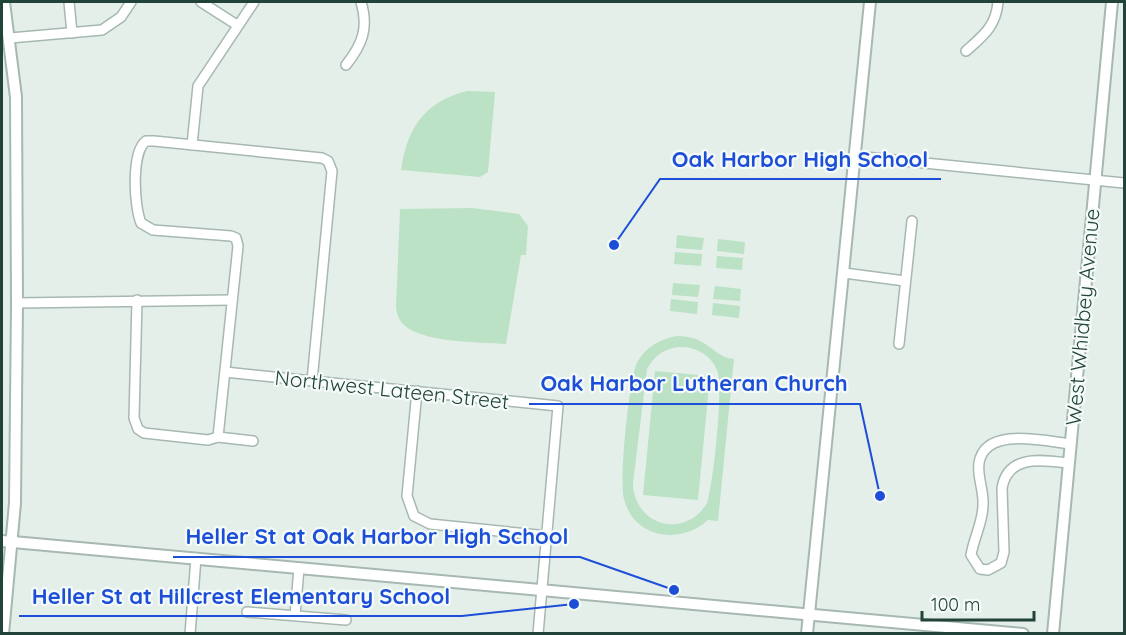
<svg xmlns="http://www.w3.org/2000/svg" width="1126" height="635" viewBox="0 0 1126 635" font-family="Quicksand,sans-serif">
	<rect width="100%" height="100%" fill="#e4efea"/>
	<g fill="#bbe2c5" fill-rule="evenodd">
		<path d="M467,91L495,92L488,172L480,177L401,170C407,128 424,102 467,91Z"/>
		<path d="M472,208L519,214L528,226L526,255H521L506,344C480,342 421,343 403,324C398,319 397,313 396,307L400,209Z"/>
		<polygon points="677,235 704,238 702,250 676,248"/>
		<polygon points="718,239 745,242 744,254 717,251"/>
		<polygon points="675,252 702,254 701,266 674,264"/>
		<polygon points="717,256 743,258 742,270 716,268"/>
		<polygon points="673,283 700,285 698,297 672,295"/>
		<polygon points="715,286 741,289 740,301 713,299"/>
		<polygon points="671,299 698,302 697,314 670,311"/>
		<polygon points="713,303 740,306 739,318 712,315"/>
		<path d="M677,336C709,336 712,357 734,359L718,521L708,520C681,545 634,539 624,499C619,481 629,379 637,363C645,347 660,339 677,336ZM685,347C699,349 711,356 717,370C724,386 713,485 707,503C685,540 634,526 633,483L647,369C655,354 668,346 685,347Z"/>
		<polygon points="655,371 710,376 698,500 643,495"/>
	</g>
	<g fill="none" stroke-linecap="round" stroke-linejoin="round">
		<g stroke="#a6b8b1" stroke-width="12">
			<g id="minor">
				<polyline points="69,2 72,33"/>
				<polyline points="201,2 237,25"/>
				<polyline points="10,38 102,30 121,17 131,2"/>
				<path d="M966,51C984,35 996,26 998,2"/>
				<path d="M346,65C362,45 369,28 361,2"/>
				<polyline points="192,145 198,86 254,2"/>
				<polyline points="855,156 1124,183"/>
				<polyline points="844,273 905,281"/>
				<path d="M137,300L134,418L138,429L144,433L208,440L218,437L238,246L236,238L231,236L153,230L141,223C134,206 131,152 146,141H154L322,158L328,161L332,171L312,381"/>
				<polyline points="17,303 232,300"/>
				<polyline points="899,344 912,221"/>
				<polyline points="225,372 558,406 538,634"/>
				<polyline points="417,391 407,496 414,516 430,524 548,536"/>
				<polyline points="218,437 253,441"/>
				<path d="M1068,463C1042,460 1008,454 1002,488L1004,552L1001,563L988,570L980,569L971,555C974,537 983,522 983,505C984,490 977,477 979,463C985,426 1044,441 1070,444"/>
				<polyline points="247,612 346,620"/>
				<polyline points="295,615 299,568"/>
				<polyline points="190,634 196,558"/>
			</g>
		</g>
		<g stroke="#a6b8b1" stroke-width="14">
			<g id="tertiary">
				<polyline points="2,541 1023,634"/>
				<polyline points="3,634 15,503 17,303 16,97 4,2"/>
				<polyline points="807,634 870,2"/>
				<polyline points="1053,634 1112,2"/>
			</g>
		</g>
		<use href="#minor" stroke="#fff" stroke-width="9"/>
		<use href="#tertiary" stroke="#fff" stroke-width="10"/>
	</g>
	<g text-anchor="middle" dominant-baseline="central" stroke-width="4.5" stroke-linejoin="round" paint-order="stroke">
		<g font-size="21" fill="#214339" stroke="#f5fbf8">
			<text transform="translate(1082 317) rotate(-85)">West Whidbey Avenue</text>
			<text transform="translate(392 389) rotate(6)">Northwest Lateen Street</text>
		</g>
	</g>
	<path fill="none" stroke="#1d4ed8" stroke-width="2" d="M614 245L660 179H941M880 496L860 404H529M674 590L580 557H173M574 604L462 616H19"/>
	<g fill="#1d4ed8" stroke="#f5fbf8" stroke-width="2">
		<circle cx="614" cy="245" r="6"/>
		<circle cx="880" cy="496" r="6"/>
		<circle cx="674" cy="590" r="6"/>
		<circle cx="574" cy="604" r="6"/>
	</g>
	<g font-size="22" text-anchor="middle" font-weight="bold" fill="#1d4ed8" stroke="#f5fbf8" stroke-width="4.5" stroke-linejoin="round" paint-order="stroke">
		<text x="800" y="167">Oak Harbor High School</text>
		<text x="694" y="391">Oak Harbor Lutheran Church</text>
		<text x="377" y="544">Heller St at Oak Harbor High School</text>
		<text x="241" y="604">Heller St at Hillcrest Elementary School</text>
	</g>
	<rect width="1126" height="635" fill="none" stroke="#214339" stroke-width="6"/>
	<path d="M922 611v9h112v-9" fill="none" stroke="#214339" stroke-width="3"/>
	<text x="931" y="611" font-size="18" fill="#214339" stroke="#f5fbf8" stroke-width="4.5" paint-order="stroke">100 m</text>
</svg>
